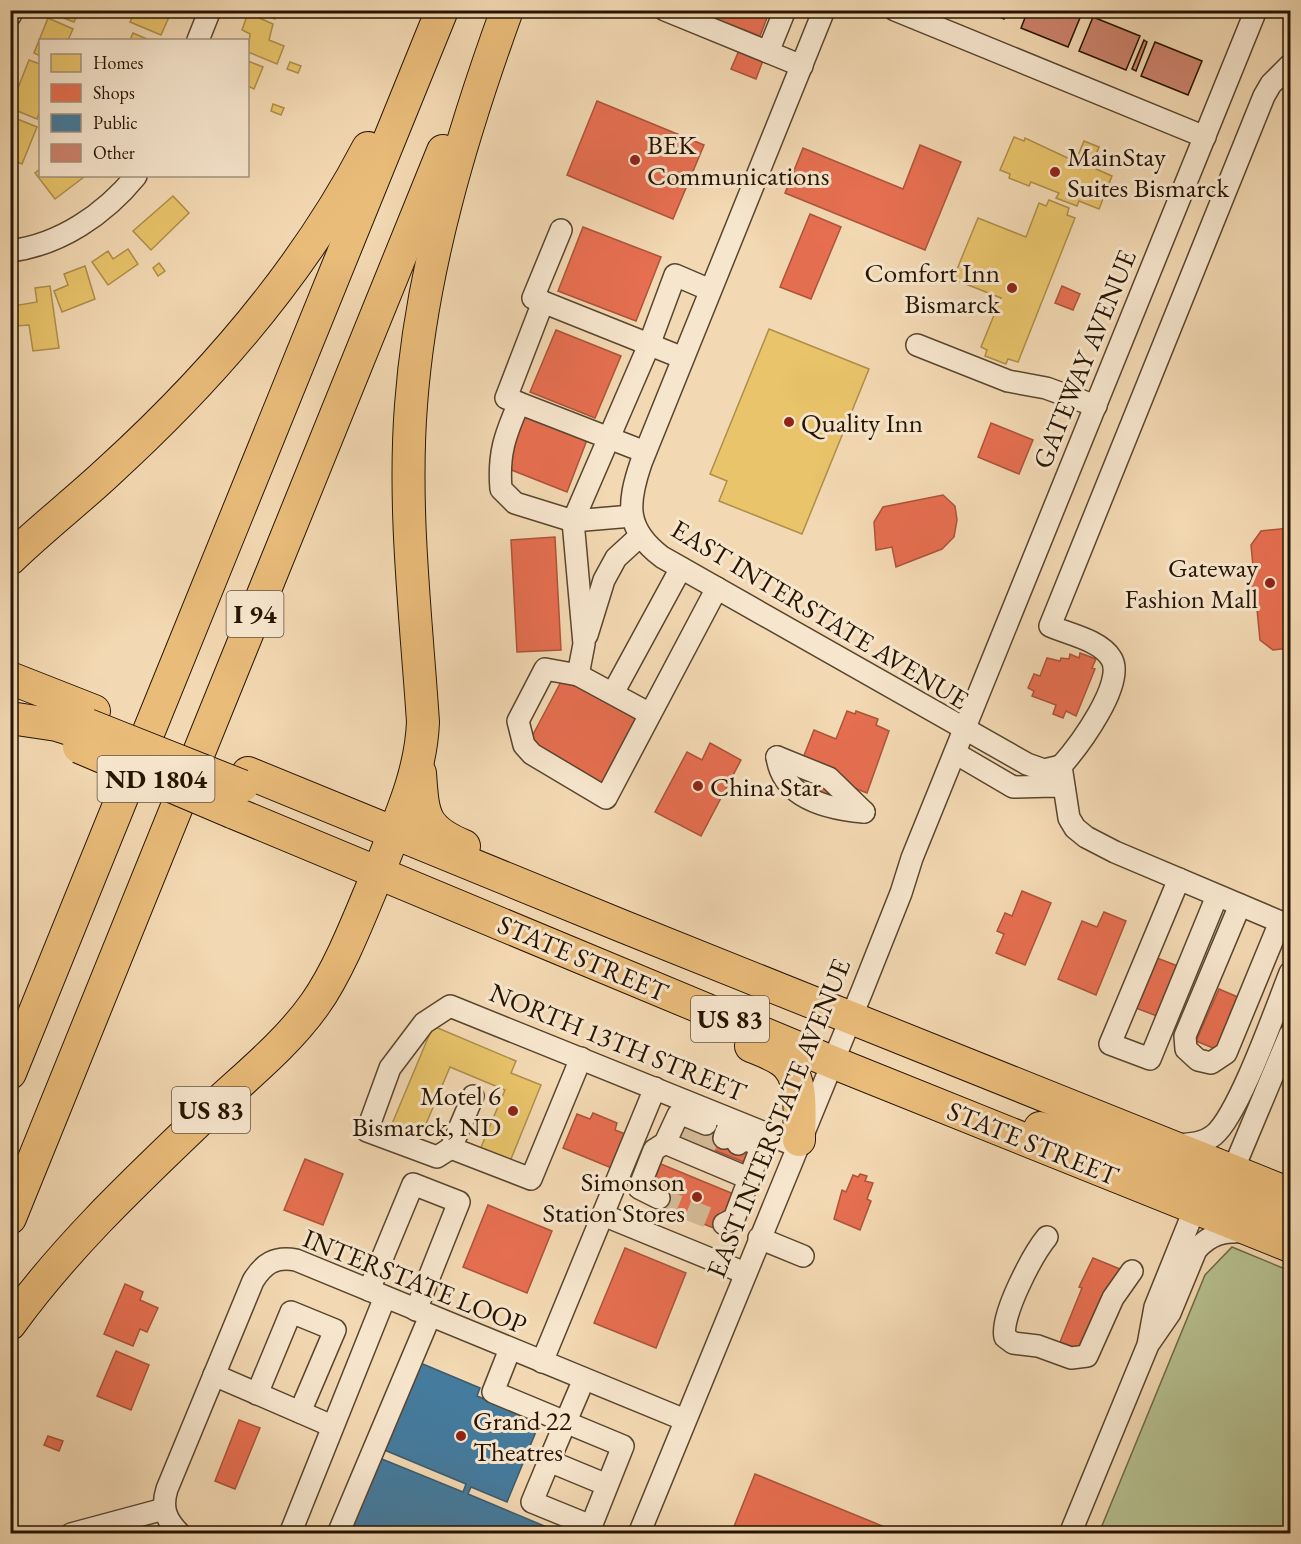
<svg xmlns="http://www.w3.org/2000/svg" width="1301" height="1544" viewBox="0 0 1301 1544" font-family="'EB Garamond',serif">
	<rect width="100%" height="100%" fill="#f3d9b3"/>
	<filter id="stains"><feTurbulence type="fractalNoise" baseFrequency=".00333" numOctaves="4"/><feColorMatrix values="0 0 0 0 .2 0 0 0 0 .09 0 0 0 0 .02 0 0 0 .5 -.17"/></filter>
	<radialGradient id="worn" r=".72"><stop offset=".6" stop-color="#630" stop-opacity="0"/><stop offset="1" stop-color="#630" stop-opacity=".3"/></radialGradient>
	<polygon fill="#b6c090" stroke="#6e6a48" stroke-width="1.5" points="1232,1247 1290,1271 1290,1533 1099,1533 1205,1275"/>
	<g fill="#e9c46a" stroke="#ae8f4a" stroke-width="1.5">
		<polygon points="54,10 79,10 74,22 53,14"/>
		<polygon points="135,10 161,10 160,13 169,17 161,35 130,22"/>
		<polygon points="254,10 278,10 275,19"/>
		<polygon points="248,13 273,24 269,40 284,46 277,64 248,52 250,34 242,30"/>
		<polygon points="48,18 73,29 68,40 40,40 40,56 34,53"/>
		<polygon points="133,33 149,40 130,40"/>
		<polygon points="29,60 40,64 40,111 37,119 10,108"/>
		<polygon points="248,61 263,67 254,89 248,86"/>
		<polygon points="290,62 301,66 298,73 287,69"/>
		<polygon points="273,104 284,108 281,115 271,111"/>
		<polygon points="10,116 37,127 22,164 10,159"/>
		<polygon points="1014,137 1024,141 1025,138 1072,160 1074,157 1077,158 1084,141 1099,147 1092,164 1095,165 1094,168 1112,176 1099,209 1079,201 1077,206 1056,198 1059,193 1031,182 1029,186 1009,178 1010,174 1000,170"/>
		<polygon points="40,169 40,176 84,177 55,199 35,173"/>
		<polygon points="173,196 189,213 151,250 133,231"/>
		<polygon points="1049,200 1069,208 1067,215 1075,218 1018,362 1008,359 1006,364 985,356 987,350 981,347 1001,298 953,279 978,218 1026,237 1039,203 1046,206"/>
		<polygon points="128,249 138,264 108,285 92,262 108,251 113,259"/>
		<polygon points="159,263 165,271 158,276 153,268"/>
		<polygon points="85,266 95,299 62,312 54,291 68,285 64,274"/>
		<polygon points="50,286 59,348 33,351 29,325 16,326 13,306 37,302 35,288"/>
		<polygon points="769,329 869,369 802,534 719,501 727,481 710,474"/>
		<polygon points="433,1026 516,1061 511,1073 541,1085 509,1164 479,1152 505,1090 450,1067 418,1143 389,1131"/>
	</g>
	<g fill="#e76f51" stroke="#ad5439" stroke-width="1.5">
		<polygon points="694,10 770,10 760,36"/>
		<polygon points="740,48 764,58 756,79 731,69"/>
		<polygon points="597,101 704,145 673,219 567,175"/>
		<polygon points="920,145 961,162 925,250 785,193 803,148 903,189"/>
		<polygon points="810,214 841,227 811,299 780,287"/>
		<polygon points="583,227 661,257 636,321 558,291"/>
		<polygon points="1062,286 1080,294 1073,310 1055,303"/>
		<polygon points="556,330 621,356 595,418 530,392"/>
		<polygon points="524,415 587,440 567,492 504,467"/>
		<polygon points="991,423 1033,440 1019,474 978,457"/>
		<polygon points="943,495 955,506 957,520 954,537 942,549 896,567 892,547 876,550 874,522 883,507"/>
		<polygon points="1290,528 1290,648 1273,650 1260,640 1256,599 1251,599 1248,567 1253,566 1251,545 1261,531"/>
		<polygon points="555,537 561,650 517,652 511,540"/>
		<polygon points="1080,653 1096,659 1092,668 1095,669 1076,716 1066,711 1063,718 1053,714 1056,705 1032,696 1034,691 1028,688 1034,674 1040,676 1047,658 1060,661 1061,658 1069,659 1070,654 1079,658"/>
		<polygon points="563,678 637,717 602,783 528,744"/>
		<polygon points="847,711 855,714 856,711 878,719 876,725 889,731 867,793 844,784 846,779 840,777 829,803 807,794 817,769 801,763 814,730 836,739"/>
		<polygon points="710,743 741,760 701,836 655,812 687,752 702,760"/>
		<polygon points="1022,891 1051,903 1025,965 996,953 1004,934 997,931 1005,913 1012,916"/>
		<polygon points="1104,912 1126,921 1096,995 1058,979 1082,921 1097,927"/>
		<polygon points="1157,958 1183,968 1162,1018 1136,1008"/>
		<polygon points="1219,989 1240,998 1218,1050 1196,1041"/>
		<polygon points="593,1113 617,1123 615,1130 628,1135 614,1169 563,1148 577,1114 590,1119"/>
		<polygon points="678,1120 757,1152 751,1165 672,1133"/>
		<polygon points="305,1159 343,1174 323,1225 284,1210"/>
		<polygon points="656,1162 736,1195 721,1231 656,1205 645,1189"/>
		<polygon points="860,1174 867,1176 865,1181 873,1183 867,1199 871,1201 860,1230 834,1219 842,1190 846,1192 853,1175 858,1177"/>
		<polygon points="488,1205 552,1231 527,1293 463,1267"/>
		<polygon points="625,1248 686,1273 656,1348 594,1323"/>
		<polygon points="1093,1258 1120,1269 1084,1351 1060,1342 1082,1288 1079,1287"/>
		<polygon points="125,1284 143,1292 140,1300 158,1308 147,1332 140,1329 133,1346 104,1334"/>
		<polygon points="116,1351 149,1365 131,1410 97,1396"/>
		<polygon points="239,1420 260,1428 235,1489 215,1481"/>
		<polygon points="48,1436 63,1441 59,1451 44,1445"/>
		<polygon points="755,1474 902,1534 731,1534"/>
	</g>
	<polygon fill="#457b9d" stroke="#3c5c6e" stroke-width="1.5" points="418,1362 480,1388 477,1396 540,1422 507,1502 471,1487 468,1494 554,1530 552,1534 346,1534 377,1457 463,1492 466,1484 382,1449"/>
	<g fill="#cd836d" stroke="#261401" stroke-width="1.5">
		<polygon points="984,10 1008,10 1004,19"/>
		<polygon points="1028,10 1077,10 1082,13 1068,47 1021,28"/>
		<polygon points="1093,17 1140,36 1126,70 1079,51"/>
		<polygon points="1144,40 1147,42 1136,71 1132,69"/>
		<polygon points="1155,42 1202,61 1188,95 1141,76"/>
	</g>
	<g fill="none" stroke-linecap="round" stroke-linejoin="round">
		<g stroke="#d4bb98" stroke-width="21" stroke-dasharray="21 10" stroke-linecap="butt">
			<polyline points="687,1140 693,1126"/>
			<polyline points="705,1147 710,1133"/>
			<polyline points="659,1198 724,1224"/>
		</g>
		<g stroke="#59452e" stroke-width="24">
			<g id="minor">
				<polyline points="665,10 802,66"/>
				<path d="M824,10L641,463C627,504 625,529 662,557L1027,764L1044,770L1061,766"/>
				<polyline points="895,10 1205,137"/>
				<polyline points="10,16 13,10"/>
				<polyline points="198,40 210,10"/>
				<polyline points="768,52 785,10"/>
				<path d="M1290,65L1271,84L1264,96L1050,626C1068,634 1100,640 1111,658C1127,682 1078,747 1061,766L1069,818L1075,828L1086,837L1115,852L1290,926"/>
				<path d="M10,251C60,245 105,214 136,176"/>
				<polyline points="543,302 533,298 561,230"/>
				<polyline points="917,345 1008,381 1046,388 1096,406"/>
				<path d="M519,403C505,435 498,454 501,489L515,503L573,521L649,345L675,275L710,290"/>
				<polyline points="645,452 506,398 543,302 683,358"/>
				<polyline points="587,635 604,580 616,558 640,536"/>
				<polyline points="578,675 584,644 573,521 632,516"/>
				<polyline points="613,693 681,568"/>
				<polyline points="650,714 578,675 545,669 518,721 524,745 532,754 606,798 717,588"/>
				<polyline points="955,753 1013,787 1054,786 1064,788"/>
				<path d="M777,757C783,798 827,809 864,812"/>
				<polyline points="777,757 829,778 864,812"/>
				<polyline points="1179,879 1110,1044 1150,1059 1217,896"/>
				<polyline points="1240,905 1185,1036 1186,1049 1198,1060 1211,1063 1226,1053 1280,922"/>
				<polyline points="473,1096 451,1148 531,1179 581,1058"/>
				<polyline points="724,1138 726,1132"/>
				<polyline points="665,1143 748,1178"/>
				<path d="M1175,1145C1189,1144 1203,1144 1214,1135C1239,1114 1276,1008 1290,973"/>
				<polyline points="451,1148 437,1157 367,1131 390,1068 424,1023 450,1006 797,1146"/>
				<polyline points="659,1198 639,1188 654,1150 665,1143 678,1115 682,1114 706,1124"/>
				<polyline points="603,1215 745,1273"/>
				<polyline points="724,1224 734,1219 760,1150 758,1145 740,1137 738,1144"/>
				<path d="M1047,1237C1033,1254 1000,1316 1005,1337L1013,1343L1038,1346L1071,1358L1087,1356L1113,1298L1132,1271"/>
				<polyline points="759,1238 803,1256"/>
				<polyline points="369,1290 413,1184 459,1202 416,1310"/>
				<path d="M1150,1342L1170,1313L1196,1250C1210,1234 1223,1231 1244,1232"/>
				<polyline points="510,1349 493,1392 623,1446 588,1534"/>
				<polyline points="542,1362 655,1088"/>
				<polyline points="214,1375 332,1426"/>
				<polyline points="584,1379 549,1461 607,1485"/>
				<polyline points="257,1394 291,1312 335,1330 300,1412"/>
				<polyline points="549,1461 532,1502 591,1526"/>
				<polyline points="71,1534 164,1509"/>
				<path d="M180,1534C166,1520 161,1508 167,1489L253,1281C263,1264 275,1256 296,1260L685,1420"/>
				<polyline points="290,1534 385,1297"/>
				<polyline points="338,1534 430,1316"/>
				<polyline points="639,1534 862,991 901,893 912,858 1256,10"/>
				<polyline points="1070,1534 1148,1345 1155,1307 1195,1208 1233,1170 1290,1034"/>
			</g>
		</g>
		<g stroke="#261401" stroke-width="34">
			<g id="highway">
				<path d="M10,559C42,528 77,501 109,471C211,378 304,271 368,148"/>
				<polyline points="10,678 94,711"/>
				<polyline points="10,718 57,725 85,734"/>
				<polyline points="248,773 622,926 1290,1194"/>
				<path d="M420,773C423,815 423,829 464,846"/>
				<polyline points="232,812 832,1062 1290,1246"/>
				<path d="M751,1046C761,1050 772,1054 781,1060C805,1075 799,1116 799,1140"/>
				<polyline points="10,1073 442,10"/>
				<polyline points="1040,1128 1123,1152 1206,1183 1224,1179"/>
				<polyline points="1204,1200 1216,1193 1227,1194 1290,1218"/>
				<polyline points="10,1218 443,151"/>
				<path d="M10,1324C67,1245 139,1178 209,1111C245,1077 286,1045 315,1004C342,966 364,905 383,861C401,815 421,772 423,722C416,617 403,510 411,405C421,270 461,137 507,10"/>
			</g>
		</g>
		<use href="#minor" stroke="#f7e6ce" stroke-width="21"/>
		<use href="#highway" stroke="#eabc7a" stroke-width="32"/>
		<g stroke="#261401" stroke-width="34" stroke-linecap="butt">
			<g id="highway-bridge">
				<polyline points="88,725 242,786"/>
				<polyline points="79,747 232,812"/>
			</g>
		</g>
		<use href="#highway-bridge" stroke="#eabc7a" stroke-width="32"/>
	</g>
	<g fill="#8f2418" stroke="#f7e6ce" stroke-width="2">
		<circle cx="635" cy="160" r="6"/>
		<circle cx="1055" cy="172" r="6"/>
		<circle cx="1012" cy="288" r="6"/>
		<circle cx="789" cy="422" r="6"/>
		<circle cx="1270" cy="583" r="6"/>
		<circle cx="698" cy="786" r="6"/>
		<circle cx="513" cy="1111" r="6"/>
		<circle cx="697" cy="1197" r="6"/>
		<circle cx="461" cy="1436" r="6"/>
	</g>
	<g text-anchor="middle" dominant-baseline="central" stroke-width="6" stroke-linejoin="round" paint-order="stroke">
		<g fill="#f7e6ce" stroke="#65533e" stroke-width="1.5">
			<rect x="226.5" y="591" width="57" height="46" rx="4.5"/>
			<rect x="97.5" y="756" width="117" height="46" rx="4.5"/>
			<rect x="691" y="996" width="78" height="46" rx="4.5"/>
			<rect x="172" y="1087" width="78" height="46" rx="4.5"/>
		</g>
		<g font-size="26" font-weight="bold" fill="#261401">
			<text x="255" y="614">I 94</text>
			<text x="156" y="779">ND 1804</text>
			<text x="730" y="1019">US 83</text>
			<text x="211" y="1110">US 83</text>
		</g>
		<g font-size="27" fill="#261401" stroke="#f7e6ce" text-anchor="start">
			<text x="647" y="144">BEK<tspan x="647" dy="31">Communications</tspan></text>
			<text x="1067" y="156">MainStay<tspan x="1067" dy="31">Suites Bismarck</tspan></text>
			<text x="1000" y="272" text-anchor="end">Comfort Inn<tspan x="1000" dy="31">Bismarck</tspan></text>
			<text x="801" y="422">Quality Inn</text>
			<text x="1258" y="567" text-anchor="end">Gateway<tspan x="1258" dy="31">Fashion Mall</tspan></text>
			<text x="710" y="786">China Star</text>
			<text x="501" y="1095" text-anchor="end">Motel 6<tspan x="501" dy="31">Bismarck, ND</tspan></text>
			<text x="685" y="1181" text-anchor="end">Simonson<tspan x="685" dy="31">Station Stores</tspan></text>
			<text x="473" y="1420">Grand 22<tspan x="473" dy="31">Theatres</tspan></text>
		</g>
		<g font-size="27" fill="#261401" stroke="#f7e6ce">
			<text transform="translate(1084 359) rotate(-68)">GATEWAY AVENUE</text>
			<text transform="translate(820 614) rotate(31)">EAST INTERSTATE AVENUE</text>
			<text transform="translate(583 958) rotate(23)">STATE STREET</text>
			<text transform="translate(618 1042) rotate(22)">NORTH 13TH STREET</text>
			<text transform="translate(778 1118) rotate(-68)">EAST INTERSTATE AVENUE</text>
			<text transform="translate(1033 1143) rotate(22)">STATE STREET</text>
			<text transform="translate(415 1281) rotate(22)">INTERSTATE LOOP</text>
		</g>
	</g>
	<rect width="1301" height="1544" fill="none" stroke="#f3d9b3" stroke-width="36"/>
	<rect x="12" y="12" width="1277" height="1520" fill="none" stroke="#261401" stroke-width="3"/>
	<rect x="18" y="18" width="1265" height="1508" fill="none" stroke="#261401" stroke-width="1.5"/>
	<rect x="39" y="39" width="210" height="138" fill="#f7e6ce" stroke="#a3927c" stroke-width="1.5"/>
	<rect x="51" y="54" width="30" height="18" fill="#e9c46a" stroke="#a3927c" stroke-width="1.5"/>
	<text x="93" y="69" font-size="18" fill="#261401">Homes</text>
	<rect x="51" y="84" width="30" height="18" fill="#e76f51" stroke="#a3927c" stroke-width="1.5"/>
	<text x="93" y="99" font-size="18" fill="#261401">Shops</text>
	<rect x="51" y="114" width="30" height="18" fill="#457b9d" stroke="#a3927c" stroke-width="1.5"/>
	<text x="93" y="129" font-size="18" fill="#261401">Public</text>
	<rect x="51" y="144" width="30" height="18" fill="#cd836d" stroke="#a3927c" stroke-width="1.5"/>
	<text x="93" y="159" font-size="18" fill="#261401">Other</text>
	<rect width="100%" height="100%" filter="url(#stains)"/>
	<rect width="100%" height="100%" fill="url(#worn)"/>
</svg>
